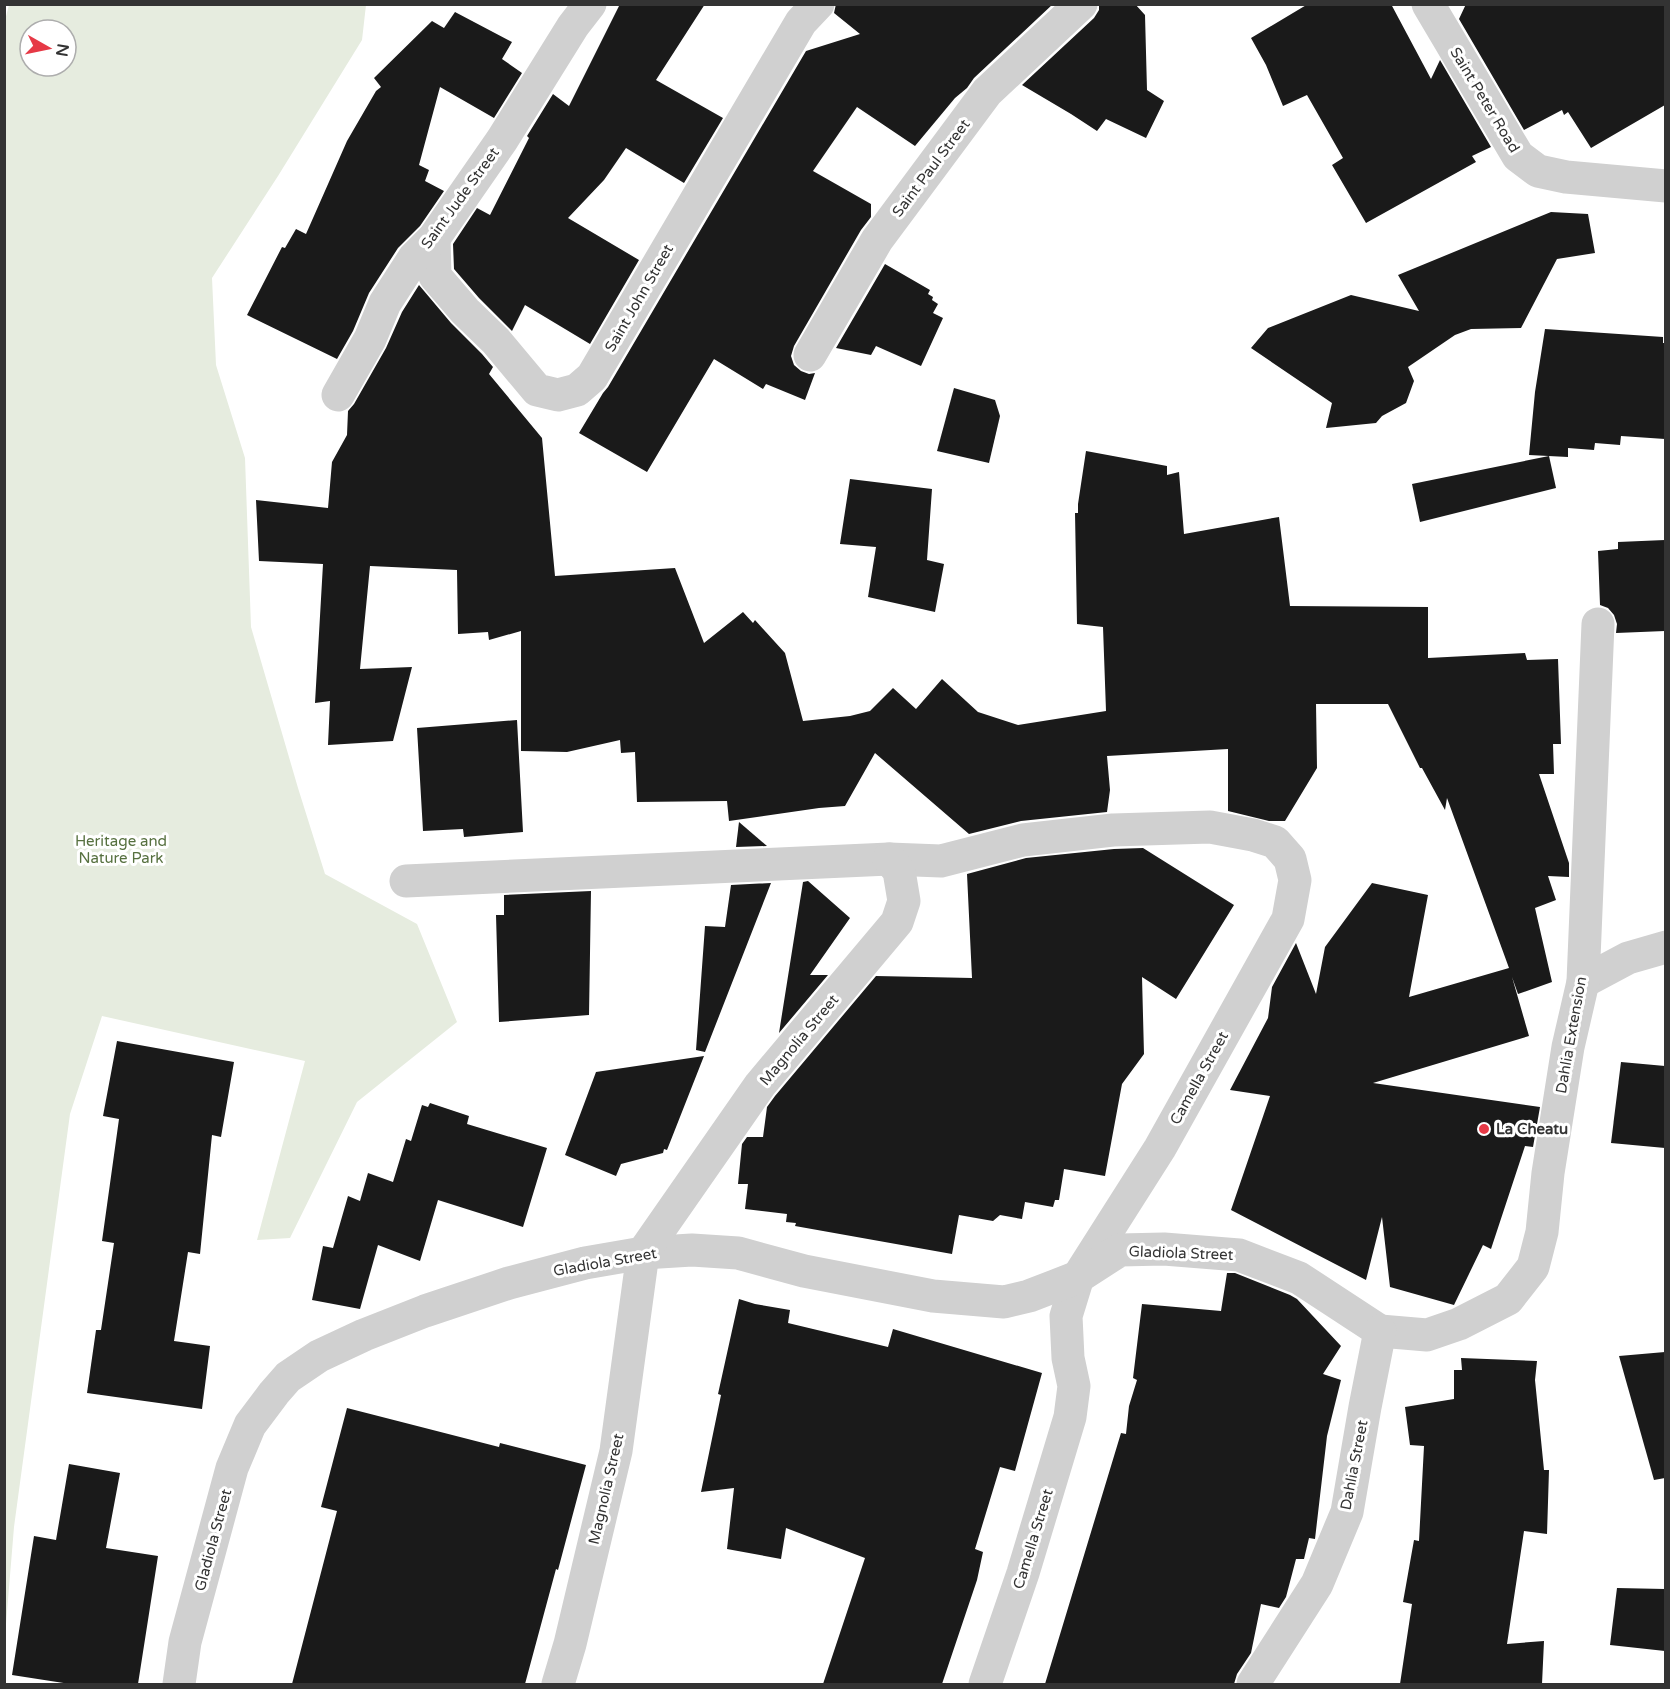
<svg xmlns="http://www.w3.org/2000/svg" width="1670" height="1689" viewBox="0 0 1670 1689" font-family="'Varela Round',sans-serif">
	<rect width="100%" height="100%" fill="#fff"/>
	<path fill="#e6ecdf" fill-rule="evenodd" d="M9,5H366L362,40L278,176L212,278L216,365L245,458L251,627L298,788L325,874L417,924L457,1022L357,1102L290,1238L257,1240L305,1061L102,1016L70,1114L14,1527L5,1636L4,24ZM30,30H66V66H30Z"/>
	<g fill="#1a1a1a">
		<polygon points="620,4 705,4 656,80 723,118 684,183 626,148 604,180 568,218 639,260 590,344 525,305 512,331 479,298 454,269 453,244 477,208 490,215 529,138 527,136 553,94 569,106"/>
		<polygon points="836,4 1053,4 974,78 967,88 955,98 915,146 857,107 813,171 871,204 871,217 861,230 794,346 791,356 794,365 801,371 809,374 815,373 805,400 766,384 763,389 714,359 647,472 579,433 603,393 608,387 806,51 860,34 834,13"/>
		<polygon points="1099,4 1135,4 1145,15 1147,90 1164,101 1146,138 1106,119 1097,131 1071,114 1022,85 1094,18 1099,10"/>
		<polygon points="1308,4 1391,4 1431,79 1440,60 1491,147 1472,156 1476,162 1366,223 1332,165 1343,158 1307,95 1283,106 1266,65 1251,38"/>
		<polygon points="1466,4 1665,4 1665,105 1591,148 1568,112 1564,115 1562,110 1524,130 1459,19"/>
		<polygon points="455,12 512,42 502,59 522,73 494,118 440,87 419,165 429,170 425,181 444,191 420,226 398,248 369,293 353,331 337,359 247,315 282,247 285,248 296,229 306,234 347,141 376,91 381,87 374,78 432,21 444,28"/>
		<polygon points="1551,212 1588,214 1595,253 1557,259 1521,328 1471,329 1455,335 1408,367 1414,381 1406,403 1382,416 1376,423 1326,428 1332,403 1251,348 1268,328 1351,295 1419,311 1398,275"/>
		<polygon points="885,264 930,290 928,294 933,297 932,300 938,304 933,313 943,318 921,366 876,346 871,355 836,348"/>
		<polygon points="419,285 451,323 482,354 493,367 489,374 542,438 555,576 675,568 704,643 743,612 753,623 755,620 785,653 803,721 850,716 870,711 893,688 916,709 942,679 978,712 1018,725 1106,711 1103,627 1077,624 1075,513 1078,513 1078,504 1086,451 1167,466 1167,475 1179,472 1184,534 1279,517 1290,606 1428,607 1428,658 1525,653 1527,660 1558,659 1561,744 1553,744 1554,774 1539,774 1569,863 1569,877 1548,876 1556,900 1535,908 1552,982 1518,994 1512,977 1529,1036 1373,1083 1540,1107 1533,1147 1525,1146 1491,1249 1483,1245 1454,1305 1390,1287 1382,1217 1366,1280 1231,1210 1270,1096 1230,1090 1268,1018 1272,987 1296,943 1316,994 1325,947 1372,883 1428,895 1409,997 1509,968 1447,798 1445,810 1422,768 1420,768 1388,704 1316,704 1317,768 1285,821 1269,821 1228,811 1228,749 1107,756 1110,790 1107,812 1021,821 969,834 875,753 845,806 819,808 729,821 727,801 637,802 635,752 621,753 620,740 567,752 521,751 521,631 489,640 488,632 458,634 457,570 370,566 360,669 412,667 393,741 328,745 330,701 315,703 323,564 259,561 256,500 328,508 332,462 347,435 348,411 354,404 386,348 402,312"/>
		<polygon points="1545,329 1663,337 1663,343 1665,343 1665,439 1621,436 1620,445 1595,443 1594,450 1568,448 1568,457 1529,455 1535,392"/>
		<polygon points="954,388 995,400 1000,416 989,463 937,451"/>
		<polygon points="1549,456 1556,488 1420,522 1412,484"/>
		<polygon points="850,479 932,489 927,560 944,564 935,612 868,597 876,547 840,544"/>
		<polygon points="1665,540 1665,631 1616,633 1617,624 1614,615 1608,608 1600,605 1598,551 1618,549 1618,542"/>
		<polygon points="517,720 523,832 464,837 463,829 423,831 417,728"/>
		<polygon points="739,822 767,846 736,847"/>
		<polygon points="1143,848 1234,905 1176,999 1142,977 1144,1054 1122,1084 1105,1176 1064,1169 1059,1200 1055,1200 1053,1207 1025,1202 1022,1219 1000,1215 993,1221 959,1215 952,1254 795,1226 796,1223 786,1222 787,1214 745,1209 748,1184 738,1184 742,1144 747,1137 763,1137 767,1107 775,1096 876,976 972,978 967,874 1026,858 1114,849"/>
		<polygon points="808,881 850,918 810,975 828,975 779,1033 803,882"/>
		<polygon points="771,883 705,1052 696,1050 705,926 725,927 731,885"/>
		<polygon points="591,891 589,1015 499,1022 496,915 504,915 504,895"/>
		<polygon points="117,1041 234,1062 221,1137 212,1135 200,1254 188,1252 174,1341 210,1346 202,1409 87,1393 96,1330 101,1330 114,1243 102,1241 119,1119 103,1116"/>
		<polygon points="704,1056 667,1150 664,1149 663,1153 621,1164 616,1176 565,1155 596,1072"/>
		<polygon points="1621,1062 1665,1066 1665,1148 1611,1143"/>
		<polygon points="430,1103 469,1116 467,1124 547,1148 523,1227 438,1200 420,1261 378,1245 360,1309 312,1300 323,1246 333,1248 348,1196 360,1201 368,1173 393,1182 406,1139 411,1141 422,1105 428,1107"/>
		<polygon points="1227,1273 1235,1273 1290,1295 1297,1299 1341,1346 1323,1374 1341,1380 1327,1436 1315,1539 1309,1538 1304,1559 1296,1559 1286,1597 1279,1608 1261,1604 1251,1653 1237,1674 1234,1684 1045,1684 1121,1433 1126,1434 1129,1406 1137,1380 1133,1378 1142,1304 1221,1311"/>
		<polygon points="739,1299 755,1304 790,1310 788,1323 888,1347 893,1329 1042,1373 1015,1471 1000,1467 975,1549 983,1552 977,1580 942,1684 823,1684 865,1558 786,1528 781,1559 727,1549 734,1488 701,1492 721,1395 718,1394"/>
		<polygon points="1665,1352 1665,1478 1654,1480 1619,1356"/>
		<polygon points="1461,1358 1537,1361 1535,1380 1544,1470 1549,1470 1547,1534 1524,1531 1507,1644 1544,1641 1542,1684 1400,1684 1412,1604 1403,1602 1414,1540 1419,1541 1424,1446 1410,1445 1405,1407 1454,1399 1454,1370 1462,1370"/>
		<polygon points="347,1408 499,1447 500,1443 586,1465 558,1570 556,1569 525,1684 292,1684 337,1511 321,1507"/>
		<polygon points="69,1464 120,1473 106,1548 158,1556 138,1684 70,1684 12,1675 34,1536 56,1540"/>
		<polygon points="1617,1588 1665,1589 1665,1651 1610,1645"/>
	</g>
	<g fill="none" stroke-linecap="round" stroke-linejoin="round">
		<g stroke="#d0d0d0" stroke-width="33">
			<polyline points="1428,4 1518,156 1538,171 1566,177 1666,186"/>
			<polyline points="434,238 435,276 465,311 496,341 537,390 558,395 577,390 592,377 801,22 818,4"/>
			<polyline points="810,355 877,240 987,92 1081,4"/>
			<polyline points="338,395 370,339 385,303 414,258 434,238 502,140 573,26 590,4"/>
			<polyline points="406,881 889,859 941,861 1023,840 1113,830 1210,827 1253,835 1275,842 1290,859 1295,880 1288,919 1160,1148 1078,1277 1066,1316 1068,1358 1074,1386 1070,1417 1023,1573 985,1684"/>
			<polyline points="1583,982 1628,958 1666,947"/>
			<polyline points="1380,1331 1427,1335 1459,1324 1508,1299 1533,1267 1542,1232 1548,1173 1568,1047 1583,982 1598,624"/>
			<polyline points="179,1684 185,1642 232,1468 250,1425 274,1393 288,1377 319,1356 364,1335 425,1311 509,1283 585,1263 643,1253 692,1250 738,1253 804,1271 933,1296 1004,1302 1029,1296 1078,1277 1120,1250 1164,1249 1239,1255 1299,1278 1380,1331"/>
			<polyline points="558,1684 570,1644 616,1451 643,1253 760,1085 897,922 904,901 899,871 889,859"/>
			<polyline points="1253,1684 1317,1584 1347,1512 1365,1407 1380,1331"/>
		</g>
	</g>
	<circle fill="#e63946" stroke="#fff" stroke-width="2" cx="1484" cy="1129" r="6"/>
	<g text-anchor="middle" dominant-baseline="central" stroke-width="6" stroke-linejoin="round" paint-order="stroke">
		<g font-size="15" fill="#333" stroke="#fff">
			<text transform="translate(1485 100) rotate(59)">Saint Peter Road</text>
			<text transform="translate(931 168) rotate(-53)">Saint Paul Street</text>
			<text transform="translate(460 198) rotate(-54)">Saint Jude Street</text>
			<text transform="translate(639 298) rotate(-60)">Saint John Street</text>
			<text transform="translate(1571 1035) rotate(-80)">Dahlia Extension</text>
			<text transform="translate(799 1040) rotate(-50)">Magnolia Street</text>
			<text transform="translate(1199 1078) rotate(-61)">Camella Street</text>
			<text transform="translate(1181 1253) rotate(2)">Gladiola Street</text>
			<text transform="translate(605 1262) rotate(-10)">Gladiola Street</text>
			<text transform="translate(1354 1465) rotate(-79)">Dahlia Street</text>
			<text transform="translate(606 1489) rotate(-77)">Magnolia Street</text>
			<text transform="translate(1033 1539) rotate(-73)">Camella Street</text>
			<text transform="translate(213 1540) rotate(-75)">Gladiola Street</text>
		</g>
		<g font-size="15" fill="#56703f" stroke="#fff">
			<text x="121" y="841">Heritage and<tspan x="121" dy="17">Nature Park</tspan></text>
		</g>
		<g font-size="15" font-weight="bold" fill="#333" stroke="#fff" text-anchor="start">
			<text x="1496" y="1129">La Cheatu</text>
		</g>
	</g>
	<rect width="1670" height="1689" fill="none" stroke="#333333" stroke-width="12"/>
	<g transform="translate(48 48) rotate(99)"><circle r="28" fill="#ffffff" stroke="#adadad" stroke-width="1.5"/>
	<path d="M0-4.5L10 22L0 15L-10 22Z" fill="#e63946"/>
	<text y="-9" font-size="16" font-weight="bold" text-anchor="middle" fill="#333333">N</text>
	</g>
</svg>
